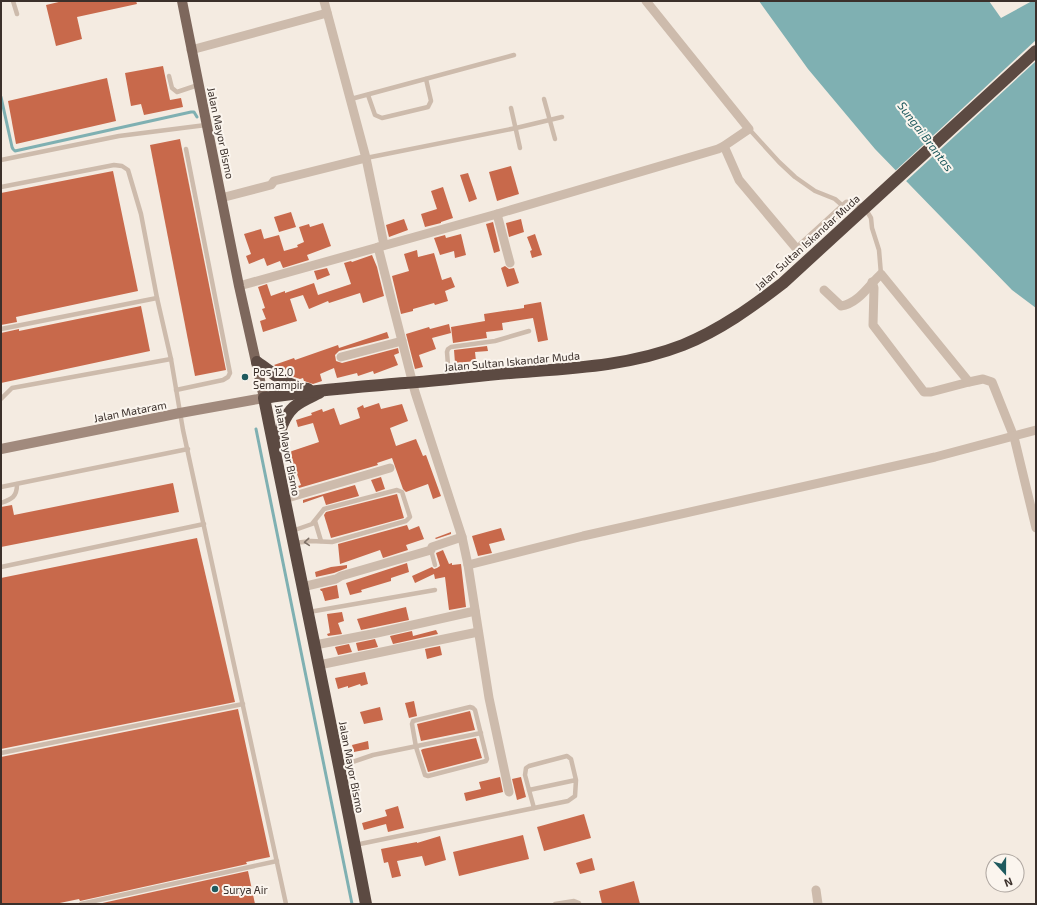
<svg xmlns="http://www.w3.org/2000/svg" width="1037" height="905" viewBox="0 0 1037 905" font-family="'Exo 2',sans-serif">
	<rect width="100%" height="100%" fill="#f4ebe1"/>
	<polygon fill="#7fb0b2" points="759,1 989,1 1001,18 1032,1 1036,1 1036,308 1012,290 875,149 808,69"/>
	<polygon fill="#f4ebe1" points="1036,40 1036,61 904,183 894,172"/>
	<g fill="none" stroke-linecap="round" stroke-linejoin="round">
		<g stroke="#7fb0b2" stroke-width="3">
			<polyline points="1,97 12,147 13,149 15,151 191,112 194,112 197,117"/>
			<polyline points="256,429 352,904"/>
		</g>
	</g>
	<g fill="#c8694b">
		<polygon points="63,1 136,1 137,4 77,17 82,39 56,46 46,5"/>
		<polygon points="163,66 170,100 181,98 183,107 144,115 141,104 131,106 125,73"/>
		<polygon points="107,78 116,121 16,144 8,101"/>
		<polygon points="180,139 226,370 195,376 150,145"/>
		<polygon points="511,166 519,194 497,201 489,172"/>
		<polygon points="113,171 138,291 16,317 17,322 1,325 1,193"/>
		<polygon points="468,173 477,199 469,202 460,175"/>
		<polygon points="443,187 453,218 441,222 441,223 425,227 421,214 437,209 431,191"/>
		<polygon points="291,212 296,227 279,232 274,217"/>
		<polygon points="404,219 408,230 389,237 386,225"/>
		<polygon points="521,219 524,232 509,237 506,223"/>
		<polygon points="493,222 500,251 494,253 486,224"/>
		<polygon points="323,223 331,246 307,255 309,260 283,268 280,261 267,266 264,258 249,264 246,256 251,254 244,234 261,229 264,239 279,235 284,251 298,247 297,245 304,242 299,227 309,224 310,227"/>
		<polygon points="461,234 466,255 455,258 454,251 440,255 434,238 445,235 446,238"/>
		<polygon points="535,234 542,255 532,258 530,251 532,250 527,237"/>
		<polygon points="417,250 418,257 434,253 442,280 451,277 455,287 445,291 448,301 435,305 434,303 413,309 413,311 401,314 392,276 409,271 404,254"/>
		<polygon points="372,255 377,267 384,296 363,303 360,293 329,303 328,301 309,309 303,295 290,299 297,321 263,332 260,321 266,319 262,309 265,308 258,287 267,284 271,296 285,291 285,293 314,283 318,295 351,284 344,263 351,261 352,262"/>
		<polygon points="505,266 509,269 514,268 519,283 507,287 501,268"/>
		<polygon points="327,268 330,275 317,280 314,271"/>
		<polygon points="541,302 548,340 538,342 533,318 502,323 503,330 486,332 487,338 453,343 451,327 485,321 484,314 524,308 524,305"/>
		<polygon points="141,306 150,351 1,383 1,333 19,329 19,331"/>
		<polygon points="449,324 451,333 432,338 436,349 419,355 423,367 415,369 406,334 429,327 430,329"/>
		<polygon points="387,332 389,338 339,351 335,355 336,361 342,363 398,348 399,353 394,355 398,365 374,374 373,371 358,376 357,373 337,378 334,368 320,374 322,381 313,384 304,381 303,378 300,379 291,376 289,374 287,369 282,371 274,365 294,358 295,360 338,345 339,348"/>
		<polygon points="487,346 488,351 475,352 476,361 455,363 454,350"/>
		<polygon points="379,403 381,409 402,404 408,421 390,428 396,446 416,439 423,456 426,455 441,496 433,499 428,484 406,492 403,489 392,458 377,463 378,465 299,488 298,486 301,485 289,452 319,442 313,423 298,427 296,420 312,415 311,413 322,409 323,412 334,408 340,425 360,418 357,408 363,405 364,408"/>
		<polygon points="381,477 385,489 376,492 371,480"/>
		<polygon points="173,483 179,512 1,547 1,507 12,505 14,515"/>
		<polygon points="355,485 359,496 326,505 323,496 303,503 303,500"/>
		<polygon points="397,494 404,518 331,538 324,515 326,512"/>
		<polygon points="407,525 409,530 419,526 424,539 406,545 408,550 383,558 380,550 340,564 338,544"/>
		<polygon points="501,528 505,540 489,544 492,553 478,556 472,536"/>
		<polygon points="451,532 451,534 436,539 435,538"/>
		<polygon points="197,538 235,702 1,749 1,578"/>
		<polygon points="443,550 449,564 452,563 452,565 461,564 466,607 449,610 445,577 435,579 434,574 415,583 412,576 432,567 434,569 437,568 440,566 436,553"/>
		<polygon points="407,563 409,572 391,578 391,581 361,590 362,592 350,595 346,583"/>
		<polygon points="347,565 347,568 334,573 316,577 315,572 331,567"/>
		<polygon points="337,585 339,598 325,601 322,591 321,591 320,589"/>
		<polygon points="406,607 409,620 361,630 357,619"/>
		<polygon points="342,612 344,621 338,623 342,634 328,636 327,634 330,633 327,614"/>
		<polygon points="436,630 438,634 393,644 390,636 412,631 413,636"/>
		<polygon points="375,639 378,647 358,651 356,643"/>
		<polygon points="349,644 352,652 338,655 335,647"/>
		<polygon points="440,646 442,655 427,659 425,649"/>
		<polygon points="365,672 368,684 361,686 360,684 348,688 348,686 338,689 335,678"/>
		<polygon points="414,701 417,716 409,718 405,703"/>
		<polygon points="380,707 383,720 364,724 360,712"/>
		<polygon points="238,709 270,857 246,862 247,864 80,901 79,899 55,904 1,904 1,757"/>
		<polygon points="470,711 475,730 421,741 417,724"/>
		<polygon points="476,738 482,758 428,772 421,750 423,749"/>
		<polygon points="368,741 369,749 354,752 352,745"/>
		<polygon points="500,777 503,792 466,801 464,793 481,789 479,782"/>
		<polygon points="521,777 526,797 517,800 512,779"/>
		<polygon points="398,806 404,828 388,832 386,824 364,830 362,823 387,816 385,810"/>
		<polygon points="584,814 591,838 544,851 537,827"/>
		<polygon points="523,835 529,859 459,876 453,852"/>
		<polygon points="440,836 446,860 425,866 422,856 397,861 401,876 392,878 388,862 384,863 381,849 417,842 417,843"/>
		<polygon points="592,858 595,870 580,874 576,863"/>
		<polygon points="248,871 255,904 98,904"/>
		<polygon points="634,881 640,904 602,904 599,891"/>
	</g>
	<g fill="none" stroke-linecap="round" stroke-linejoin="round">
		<g stroke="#cdbbac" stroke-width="4.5">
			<polyline points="13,1 17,14"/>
			<polyline points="169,76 172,88 177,92 198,85"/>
			<polyline points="368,95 375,115 382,118 428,107 431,101 426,79"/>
			<polyline points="351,99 514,55"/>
			<polyline points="544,99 555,139"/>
			<polyline points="511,108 520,148"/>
			<polyline points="749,129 779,162 795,177 815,191 835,199 844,207"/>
			<polyline points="366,158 516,128 562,117"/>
			<polyline points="1,160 119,136 206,125"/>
			<polyline points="1,187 114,165 122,166 128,170 141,214 157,298 171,359 183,430 286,904"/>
			<polyline points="853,204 857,204 862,207 868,213 871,218 872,228 879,250 881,274"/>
			<polyline points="782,265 799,251 798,248"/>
			<polyline points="1,329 157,298"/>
			<polyline points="449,378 447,352 448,349 451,347 495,341 529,331"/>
			<polyline points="176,390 223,380 228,377 230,373 186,149"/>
			<polyline points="1,399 12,388 171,359"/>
			<polyline points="1,487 188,449"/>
			<path d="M1,503C12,499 17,497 17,484"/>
			<polyline points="315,521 321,541"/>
			<polyline points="292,531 312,524 324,509 397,490 402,492 410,517 406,521 332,542 311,541 295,543"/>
			<polyline points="431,550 435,565"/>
			<polyline points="1,567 204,524"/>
			<polyline points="309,612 435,590"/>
			<polygon points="470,707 473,708 475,710 487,759 486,761 428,776 425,775 416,747 412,724 413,721"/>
			<polyline points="1,753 243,704"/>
			<polyline points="341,766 373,755 481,733"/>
			<polyline points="529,790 534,808"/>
			<polyline points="355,845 568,801 575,796 576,780 529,790 525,775 526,768 529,766 567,756 571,759 576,780"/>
			<polyline points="81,904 277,861"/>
			<polyline points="555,904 574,901 579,903 579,904"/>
		</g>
		<g stroke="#cdbbac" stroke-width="9">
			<polyline points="324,1 366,158 384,245"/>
			<polyline points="191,50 327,13"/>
			<polyline points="724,146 739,180 796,248 800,247 847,204 853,204"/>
			<polyline points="221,198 271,185 274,181 366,158"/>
			<polyline points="497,214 510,263"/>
			<polyline points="378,247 415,392 462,537 468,565 489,698 509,792"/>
			<polyline points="872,282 874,288 873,325 924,392 931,392 969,382"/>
			<polyline points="239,286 497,214 718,149 724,146 749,129 646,1"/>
			<path d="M824,290L841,306C858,304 869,285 881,274L969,382L983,379L992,382L1014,437L1036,528"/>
			<polyline points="341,357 402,341"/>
			<polyline points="284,499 390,468"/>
			<polyline points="468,565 583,536 935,457 1036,430"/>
			<polyline points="302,587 336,579 341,576 431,550 432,547 462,537"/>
			<polyline points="315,645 377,633 475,611"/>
			<polyline points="319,665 478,632"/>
			<polyline points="816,890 818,904"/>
		</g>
		<polyline stroke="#a18a7d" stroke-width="10" points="1,449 180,413 264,398"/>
		<polyline stroke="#7d675c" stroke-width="10" points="182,1 239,286 264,398"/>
		<g stroke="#5c4a42" stroke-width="12">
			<path d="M257,362C272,373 289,387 308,389"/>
			<path d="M276,450C278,436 283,417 294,407C301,401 311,397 319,393"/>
			<path d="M366,904C334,735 298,567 264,398C311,390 358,387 405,383C445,380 484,375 523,372C577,368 632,365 683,345C720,330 752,307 783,283L1036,51"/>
		</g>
	</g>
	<defs><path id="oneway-chevron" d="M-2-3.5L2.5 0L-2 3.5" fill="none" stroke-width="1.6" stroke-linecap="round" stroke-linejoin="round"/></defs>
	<use stroke="#7d6f65" href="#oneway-chevron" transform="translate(307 542) rotate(175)"/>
	<g fill="#1f5a5e" stroke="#fbf5ee" stroke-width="1.5">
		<circle cx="245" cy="377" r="4"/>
		<circle cx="215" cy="889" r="4"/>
	</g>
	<g text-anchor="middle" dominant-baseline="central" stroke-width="4" stroke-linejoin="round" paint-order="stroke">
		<g font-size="11" fill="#3b302b" stroke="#fbf5ee">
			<text transform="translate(221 133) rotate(78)">Jalan Mayor Bismo</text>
			<text transform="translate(807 242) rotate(-42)">Jalan Sultan Iskandar Muda</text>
			<text transform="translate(512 361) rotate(-5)">Jalan Sultan Iskandar Muda</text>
			<text transform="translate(130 411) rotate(-11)">Jalan Mataram</text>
			<text transform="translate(288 450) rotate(79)">Jalan Mayor Bismo</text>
			<text transform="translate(352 767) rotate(79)">Jalan Mayor Bismo</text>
		</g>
		<g font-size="11" fill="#3b302b" stroke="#fbf5ee" text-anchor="start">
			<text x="253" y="371">Pos 12.0<tspan x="253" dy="13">Semampir</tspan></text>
			<text x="223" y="889">Surya Air</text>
		</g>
		<g font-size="12" font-style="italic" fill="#1f5a5e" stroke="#fbf5ee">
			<text transform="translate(926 136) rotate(53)">Sungai Brantas</text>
		</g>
	</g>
	<rect width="1037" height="905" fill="none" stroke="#3b302b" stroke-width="4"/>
	<g transform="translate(1005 873) rotate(159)"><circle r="19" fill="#fbf5ee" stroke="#aea6a0"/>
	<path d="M0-3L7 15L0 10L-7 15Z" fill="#1f5a5e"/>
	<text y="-6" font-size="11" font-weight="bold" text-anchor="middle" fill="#3b302b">N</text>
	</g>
</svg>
